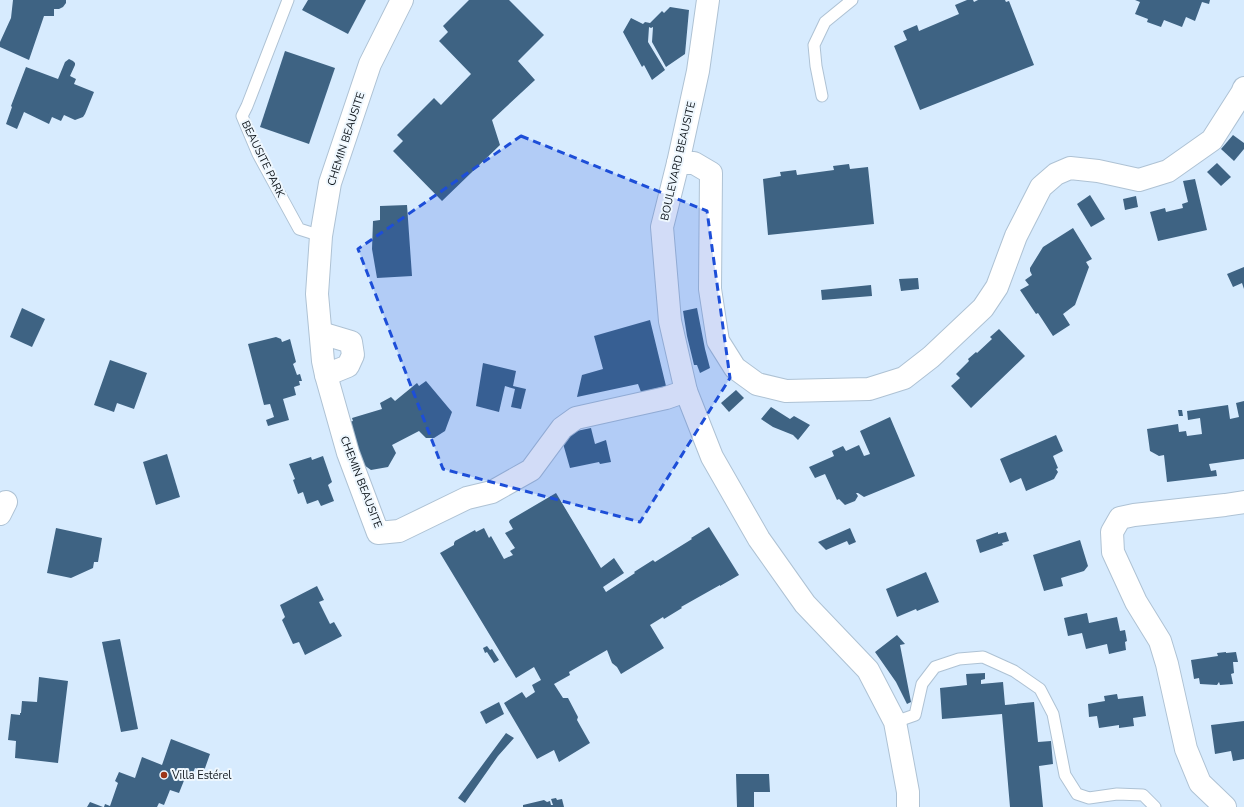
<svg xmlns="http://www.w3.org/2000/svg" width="1244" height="807" viewBox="0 0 1244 807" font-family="'Nunito Sans',sans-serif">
	<rect width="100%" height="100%" fill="#d7ebfe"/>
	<g fill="#3e6383">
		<polygon points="13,0 66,0 66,3 63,7 59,9 54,9 54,16 44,16 29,60 0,47 0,42 11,18"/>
		<polygon points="308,0 366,0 348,34 302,10"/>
		<polygon points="469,0 509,0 544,35 518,61 535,80 492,120 500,145 442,201 393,151 403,141 397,135 434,98 441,105 471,74 439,41 448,32 443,26"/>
		<polygon points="967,0 973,0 974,2 978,0 1005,0 1006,2 1009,1 1034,65 920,110 894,46 907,40 903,31 917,25 919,31 959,14 955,5"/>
		<polygon points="1135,0 1210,0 1209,4 1202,2 1195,21 1186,17 1182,27 1164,20 1161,27 1147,22 1148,19 1135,14 1140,2"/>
		<polygon points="670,7 689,10 685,54 666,67 652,42 653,27 651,28 649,27 648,42 665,70 652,80 644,65 642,67 623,32 631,18 643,24 645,22 650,23 662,11 664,13"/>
		<polygon points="285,51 335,68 309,144 260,127"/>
		<polygon points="69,59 73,61 75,63 75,65 70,76 76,79 74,84 94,92 85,114 83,117 75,120 64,115 61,121 52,117 49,124 24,112 17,129 6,124 12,107 11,106 26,67 58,79 65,62"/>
		<polygon points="1233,135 1244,143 1244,149 1234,161 1221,149"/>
		<polygon points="1217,163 1231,177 1221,186 1207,172"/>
		<polygon points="849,164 850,169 868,167 874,224 768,235 763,179 781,176 780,172 796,170 797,175 834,170 833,166"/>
		<polygon points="1195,179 1207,230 1158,241 1150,212 1165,208 1166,212 1183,208 1182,204 1188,202 1183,181"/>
		<polygon points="1090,195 1105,219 1091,227 1077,204"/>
		<polygon points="1136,196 1138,207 1125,210 1123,199"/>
		<polygon points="407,205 412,276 377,278 372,249 373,221 380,220 380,206"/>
		<polygon points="1073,228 1092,259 1086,262 1089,267 1075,305 1063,314 1070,325 1053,336 1038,313 1036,314 1020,290 1029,285 1025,280 1032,275 1030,271 1030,268 1043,247"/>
		<polygon points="1244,267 1244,289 1242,283 1233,287 1227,274"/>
		<polygon points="918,278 919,289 901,291 899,279"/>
		<polygon points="871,285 872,296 822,300 821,290"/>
		<polygon points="22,308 45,319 32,347 10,337"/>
		<polygon points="697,308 705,349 710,368 700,373 697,365 694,365 687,336 683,311"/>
		<polygon points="650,320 666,386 641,392 638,384 577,397 582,375 603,369 594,336"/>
		<polygon points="999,329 1025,356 971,408 951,386 960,378 956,374 969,361 968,359 976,352 977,353 992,339 990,337"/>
		<polygon points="276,337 281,339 282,342 290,339 296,362 293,364 297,375 300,374 302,381 299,381 300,385 294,387 296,395 283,399 289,420 268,426 266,420 274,417 270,404 264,405 248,344"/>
		<polygon points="110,360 147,373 134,409 117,403 114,412 94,405"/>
		<polygon points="483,363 516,371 513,386 526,389 521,409 511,407 515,389 505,386 499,412 476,406"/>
		<polygon points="426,381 452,412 445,431 434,438 426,438 419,431 392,445 396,453 388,467 371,470 357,460 344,423 353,421 352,418 382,409 380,403 391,397 395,401 417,383 419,386"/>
		<polygon points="736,390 744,398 729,412 721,403"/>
		<polygon points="1244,401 1244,459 1209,464 1211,471 1216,470 1217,476 1167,482 1164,455 1159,456 1150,451 1147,429 1178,424 1179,432 1186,431 1187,436 1202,434 1200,418 1188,420 1187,411 1228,405 1230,419 1239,417 1236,403"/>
		<polygon points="771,407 790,419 794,416 810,425 798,440 793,435 773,427 761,419"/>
		<polygon points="1178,410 1182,410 1183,416 1179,416"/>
		<polygon points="890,417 915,476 864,497 858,493 856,493 858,496 855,501 845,505 839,499 837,500 825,474 815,478 809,467 834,456 832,451 843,446 846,451 859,445 864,456 870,454 860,431"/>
		<polygon points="591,428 595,444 606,440 611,462 600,464 599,462 570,468 562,440 567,433"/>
		<polygon points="1056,435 1063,451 1053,456 1058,468 1056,469 1058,472 1054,479 1026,491 1021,478 1010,483 1000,459"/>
		<polygon points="167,454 180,497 156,505 143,462"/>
		<polygon points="323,456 332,482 328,485 334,501 321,506 318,500 307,504 303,492 298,494 293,480 295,479 289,464 311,457 312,460"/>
		<polygon points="556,493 601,568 614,558 624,573 603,587 606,592 635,573 634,572 653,560 655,562 692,539 691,538 709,527 739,575 720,586 720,585 681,607 682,608 664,619 663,617 650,625 664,648 621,674 617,667 612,663 607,650 569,672 570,675 554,684 563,698 568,698 578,717 577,720 590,743 559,762 554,750 537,759 504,703 522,692 526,698 535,692 532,685 541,680 534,667 516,678 440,553 454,545 454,543 455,541 475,530 476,532 484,528 489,538 491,536 504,559 513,555 510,551 515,548 505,533 513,529 509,522 510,520"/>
		<polygon points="56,528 102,538 98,562 94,562 93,568 71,578 47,573"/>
		<polygon points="850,528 856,542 849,545 847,541 826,550 818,542"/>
		<polygon points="998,532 998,534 1006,532 1009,541 1002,543 1003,545 980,553 976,540"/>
		<polygon points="1080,540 1088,566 1084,571 1061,578 1063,586 1044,591 1033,555"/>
		<polygon points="926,572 939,602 917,611 916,609 897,617 886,589"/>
		<polygon points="317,586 324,600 319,602 330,624 334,622 342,636 305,655 299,642 293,644 282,620 285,617 280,605"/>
		<polygon points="1087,613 1089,623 1117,617 1120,631 1125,630 1127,641 1125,642 1126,650 1109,654 1107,644 1086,649 1082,633 1068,636 1064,618"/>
		<polygon points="897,635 905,644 900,645 911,702 907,704 896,682 875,652"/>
		<polygon points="120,639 138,729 121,732 102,642"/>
		<polygon points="487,646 490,650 492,649 499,660 494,663 487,652 485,653 483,648"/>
		<polygon points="1226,652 1226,653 1236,652 1238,662 1233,662 1234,673 1231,674 1233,684 1220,685 1219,682 1217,685 1200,684 1199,678 1194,679 1191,660 1218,656 1217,653"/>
		<polygon points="985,673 985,679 981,680 981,684 1003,682 1005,705 1034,702 1038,742 1051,741 1053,764 1039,766 1043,807 1010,807 1002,714 942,719 940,688 967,685 966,674"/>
		<polygon points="39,677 68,681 58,763 15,758 16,741 8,740 11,714 20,715 20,713 21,713 22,701 37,702"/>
		<polygon points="1117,694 1118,699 1143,696 1146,716 1133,718 1134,726 1119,728 1119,725 1099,728 1097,716 1089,717 1088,704 1105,701 1104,696"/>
		<polygon points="499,702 504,714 486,724 480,712"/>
		<polygon points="1244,721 1244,759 1233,761 1231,751 1215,754 1211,725"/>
		<polygon points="506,733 514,738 498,756 465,803 458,798"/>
		<polygon points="171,739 210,754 204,771 195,768 190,780 185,778 179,793 170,790 164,805 159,803 157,807 104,807 105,804 110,806 118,783 115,781 119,772 135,778 142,757 162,765"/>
		<polygon points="736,774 769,774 770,792 754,792 754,807 737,807"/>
		<polygon points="556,798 557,800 562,799 564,807 523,807 523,805 544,800 547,802 550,801 551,805 553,805 551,799"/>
		<polygon points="90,802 103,807 87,807"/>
	</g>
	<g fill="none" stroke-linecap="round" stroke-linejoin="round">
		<g stroke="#aec2d4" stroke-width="13">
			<g id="service">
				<polyline points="288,0 247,106 242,116 258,154 299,229 321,236"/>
				<polyline points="822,96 816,66 814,45 825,22 852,0"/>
				<polyline points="895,722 915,715 922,684 935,667 959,659 983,657 1014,671 1040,689 1053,714 1065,775 1077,794 1089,798 1117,794 1143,795 1155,807"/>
			</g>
		</g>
		<g stroke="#aec2d4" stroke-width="24">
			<g id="minor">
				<polyline points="402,0 370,64 330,183 321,236 317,294 323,361 326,375 348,453 378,533 399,531 467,498 492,492 531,470 562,428 576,418 666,398 686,391"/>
				<polyline points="708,0 698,71 678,163 662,227 670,321 686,391 712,457 759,539 805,604 868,670 895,722 908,792 908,807"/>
				<polyline points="678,163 694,163 711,173 710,289 718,341 735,368 757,384 786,391 869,389 904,378 931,357 983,308 997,287 1016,236 1041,187 1056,174 1070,168 1098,171 1139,180 1168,171 1212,140 1242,93 1244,88"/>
				<polyline points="321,333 351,342 353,355 348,366 326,375"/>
				<polyline points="0,514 6,502"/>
				<polyline points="1225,807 1200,783 1186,749 1167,664 1160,641 1136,602 1113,552 1112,532 1120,518 1134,515 1225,505 1244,502"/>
			</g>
		</g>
		<use href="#service" stroke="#fff" stroke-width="11"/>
		<use href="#minor" stroke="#fff" stroke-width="22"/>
	</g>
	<path fill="#1d4ed8" fill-opacity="0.2" stroke="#1d4ed8" stroke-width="3" stroke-dasharray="8 5" stroke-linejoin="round" d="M521,136L707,211L730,378L640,522L443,469L358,249Z"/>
	<circle fill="#9c3518" stroke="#eef7fe" stroke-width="1.5" cx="164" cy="775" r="4"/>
	<g text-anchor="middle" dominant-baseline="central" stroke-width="4" stroke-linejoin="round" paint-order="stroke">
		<g font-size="11" fill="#0e151b" stroke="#eef7fe">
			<text transform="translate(346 139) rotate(-72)">CHEMIN BEAUSITE</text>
			<text transform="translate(263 159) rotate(64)">BEAUSITE PARK</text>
			<text transform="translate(678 161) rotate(-77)">BOULEVARD BEAUSITE</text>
			<text transform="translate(361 482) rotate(69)">CHEMIN BEAUSITE</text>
		</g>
		<g font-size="11" fill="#0e151b" stroke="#eef7fe" text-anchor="start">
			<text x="172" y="775">Villa Estérel</text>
		</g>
	</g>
</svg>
